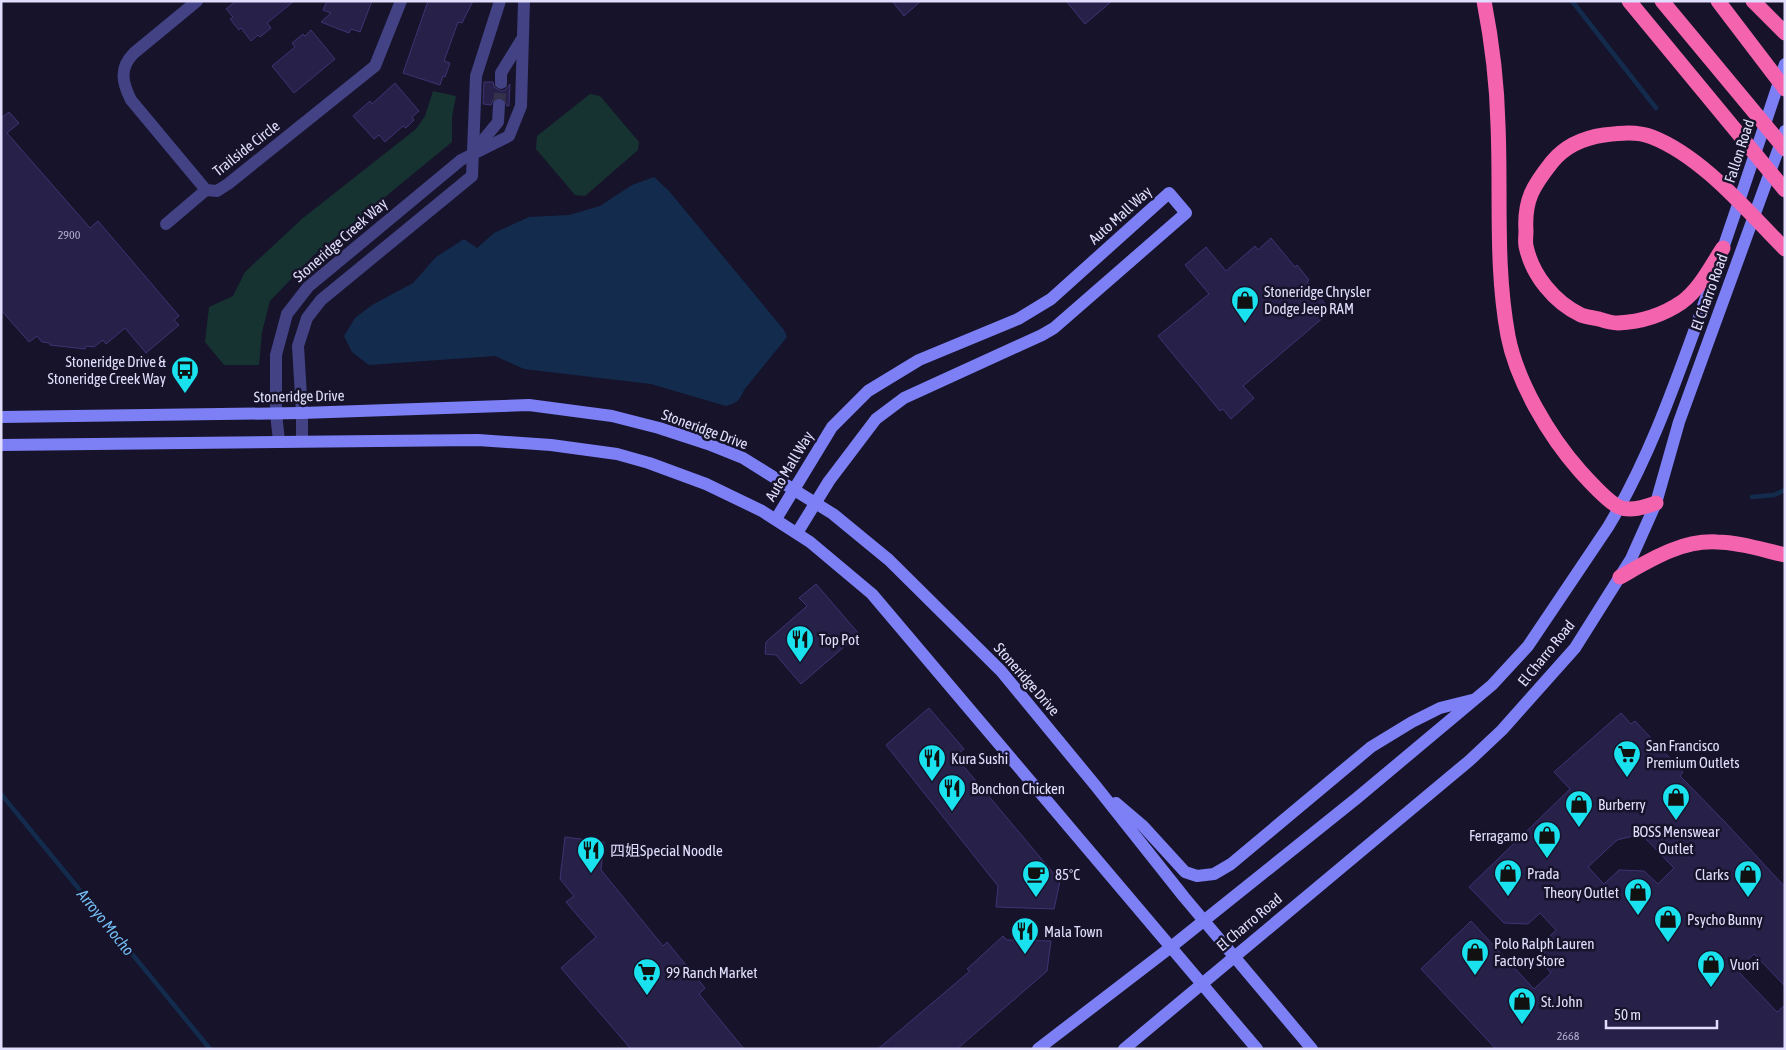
<svg xmlns="http://www.w3.org/2000/svg" width="1786" height="1050" viewBox="0 0 1786 1050" font-family="'Asap Condensed','Noto Sans SC',sans-serif">
	<rect width="100%" height="100%" fill="#16132a"/>
	<g fill="#163331">
		<polygon points="433,91 456,96 452,117 452,142 313,256 270,301 262,332 259,365 224,365 205,342 209,307 233,296 245,272 303,218 416,129 425,116"/>
		<polygon points="590,94 600,96 639,142 638,150 585,196 575,195 536,149 537,136"/>
	</g>
	<path fill="#132c4e" d="M654,177L669,191L784,330L787,337L744,390C740,400 737,403 726,406L651,384L524,369L495,356L369,365L352,352L344,336L355,318L372,305L413,283L436,257L464,239L477,248L494,233L529,217L569,215L600,206L632,185Z"/>
	<g fill="none" stroke-linecap="round" stroke-linejoin="round">
		<g stroke="#132c4e" stroke-width="4.5">
			<polyline points="1572,1 1656,108"/>
			<polyline points="1752,497 1774,495 1785,490"/>
			<polyline points="1,794 210,1049"/>
		</g>
	</g>
	<g fill="#272049" stroke="#3e3474" fill-rule="evenodd">
		<polygon points="236,1 294,1 267,23 271,28 260,37 258,35 251,41 241,28 239,30 230,19 233,17 226,9"/>
		<polygon points="327,1 372,1 360,32 351,29 349,33 321,22 331,13 323,10"/>
		<polygon points="428,1 473,1 462,23 458,22 444,61 450,63 445,77 443,76 440,85 403,73"/>
		<polygon points="892,1 921,1 904,16"/>
		<polygon points="1066,1 1112,1 1085,24"/>
		<polygon points="311,30 335,59 294,93 272,66 295,47 292,43 303,34 305,36"/>
		<polygon points="484,82 493,82 494,87 501,91 505,90 510,84 509,106 507,106 504,99 499,97 493,100 491,105 483,104"/>
		<polygon points="395,83 419,111 412,117 414,120 406,128 403,126 385,142 379,135 374,139 353,116 370,101 372,104"/>
		<polygon points="9,112 19,123 7,133 90,228 98,221 179,316 174,320 179,325 146,353 125,328 106,344 103,340 94,347 86,346 85,349 50,345 50,343 42,342 37,336 29,342 1,310 1,118"/>
		<polygon points="1271,238 1295,267 1297,265 1309,280 1307,282 1331,311 1243,386 1254,398 1231,419 1223,409 1220,411 1158,336 1209,294 1185,265 1206,247 1226,271 1255,246 1258,250"/>
		<polygon points="816,584 859,634 801,684 776,655 765,654 766,642 807,606 799,598"/>
		<polygon points="929,708 964,749 955,756 1060,881 1054,909 996,907 998,886 886,745"/>
		<path d="M1621,713L1631,724L1635,721L1683,772L1680,776L1724,821L1785,887V986L1754,954L1737,970L1777,1012L1785,1005V1049H1496L1421,969L1471,921L1534,989L1551,973L1544,965L1545,941L1556,930L1540,913L1528,924L1504,923L1469,887L1570,789L1554,772ZM1641,834L1674,868L1658,884L1644,871L1619,870L1604,884L1588,867L1617,840Z"/>
		<polygon points="565,837 604,842 601,870 663,946 667,942 705,988 699,994 744,1049 631,1049 561,968 596,937 566,902 574,896 560,879"/>
		<polygon points="1003,936 1007,940 1051,941 1047,971 957,1049 878,1049 970,971 967,969"/>
	</g>
	<g fill="none" stroke-linecap="round" stroke-linejoin="round">
		<polyline stroke="#34314a" stroke-width="12" stroke-dasharray="12 6" stroke-linecap="butt" points="499,105 501,83"/>
		<g stroke="#424285" stroke-width="12">
			<path d="M197,1L134,53C119,68 122,82 131,100L206,190L217,191L228,184L375,66L401,1"/>
			<polyline points="501,83 501,73 522,39"/>
			<polyline points="475,150 498,122 499,105"/>
			<polyline points="166,224 206,190"/>
			<polyline points="279,441 276,413 276,355 287,314 308,287 461,160 509,136 521,106 524,1"/>
			<polyline points="302,441 302,413 298,346 307,318 321,300 472,176 476,76 500,1"/>
		</g>
		<g stroke="#7d7ff5" stroke-width="12">
			<polyline points="1,417 302,413 529,405 612,416 659,428 708,444 743,458 833,514 889,560 1001,671 1095,785 1184,897 1312,1049"/>
			<polyline points="1,445 478,440 551,445 617,454 649,463 706,484 762,511 810,542 872,594 1257,1049"/>
			<polyline points="776,519 832,427 868,391 919,360 1018,319 1051,299 1169,193 1186,213 1054,328 1042,335 904,398 876,419 829,481 797,533"/>
			<polyline points="1116,803 1143,826 1185,872 1197,876 1214,874 1231,864 1371,747 1412,722 1440,708 1472,700"/>
			<path d="M1038,1049L1171,947L1357,798L1492,685L1528,646L1608,527C1646,464 1671,395 1696,326C1727,239 1756,151 1785,64"/>
			<polyline points="1124,1049 1469,761 1502,730 1575,648 1631,559 1656,503 1679,422 1785,131"/>
		</g>
		<g stroke="#f363ae" stroke-width="15">
			<path d="M1484,1C1492,42 1497,83 1498,125C1501,196 1495,266 1508,336C1517,382 1549,436 1580,471C1589,481 1608,502 1619,507C1630,512 1645,507 1656,503"/>
			<polyline points="1629,1 1785,190"/>
			<polyline points="1662,1 1785,149"/>
			<polyline points="1718,1 1785,89"/>
			<polyline points="1753,1 1785,33"/>
			<path d="M1723,248C1711,266 1700,289 1682,302C1663,315 1640,322 1618,323C1612,323 1605,321 1599,319C1593,318 1586,317 1581,315C1554,302 1532,275 1526,246C1525,241 1526,236 1526,231C1524,200 1533,186 1552,162C1565,146 1583,138 1604,135C1620,133 1637,131 1652,137C1703,157 1747,211 1785,249"/>
			<path d="M1620,577C1650,560 1681,540 1717,542C1739,542 1763,550 1785,555"/>
		</g>
	</g>
	<defs>
		<g id="shop-pin" transform="scale(1.4375)"><path d="M0 17L-7.5 6A9.5 9.5 0 1 1 7.5 6Z" fill="#19e1ee" stroke="#16132a"/><path d="M-5-2.5h2.3a2.7 3.5 0 0 1 5.4 0H5L5.5 6h-11ZM-1.5-2.5h3a1.5 2.3 0 0 0-3 0Z" fill="#111"/></g>
		<g id="bus-pin" transform="scale(1.4375)"><path d="M0 17L-7.5 6A9.5 9.5 0 1 1 7.5 6Z" fill="#19e1ee" stroke="#16132a"/><path d="M-5-6H5V4H4V6H2V4H-2V6H-4V4H-5ZM-3.5-4V0h7V-4ZM-3.5 1.2v1.5H-2V1.2ZM2 1.2v1.5H3.5V1.2Z" fill="#111"/></g>
		<g id="restaurant-pin" transform="scale(1.4375)"><path d="M0 17L-7.5 6A9.5 9.5 0 1 1 7.5 6Z" fill="#19e1ee" stroke="#16132a"/><path d="M-5-6h1v4h1v-4h1v4h1v-4h1v5L-1.5 .5V6h-2V.5L-5-1ZM5-6V6H3V1.5H1.5Q1.5-4 5-6Z" fill="#111"/></g>
		<g id="supermarket-pin" transform="scale(1.4375)"><path d="M0 17L-7.5 6A9.5 9.5 0 1 1 7.5 6Z" fill="#19e1ee" stroke="#16132a"/><path d="M-6-5.5h2.5l.6 2H6L4.5 2H-2.5L-4.4-4H-6ZM-1.5 3.2a1.3 1.3 0 1 0 .1 0ZM3 3.2a1.3 1.3 0 1 0 .1 0Z" fill="#111"/></g>
		<g id="cafe-pin" transform="scale(1.4375)"><path d="M0 17L-7.5 6A9.5 9.5 0 1 1 7.5 6Z" fill="#19e1ee" stroke="#16132a"/><path d="M-5.5-4.5H6V0H3Q3 3.5 0 3.5H-2.5Q-5.5 3.5-5.5 0ZM3-3.2v2h1.7v-2ZM-6 4.5H4V6H-6Z" fill="#111"/></g>
	</defs>
	<g fill-rule="evenodd">
		<use href="#shop-pin" x="1245" y="300"/>
		<use href="#bus-pin" x="185" y="370"/>
		<use href="#restaurant-pin" x="800" y="639"/>
		<use href="#supermarket-pin" x="1627" y="754"/>
		<use href="#restaurant-pin" x="932" y="758"/>
		<use href="#restaurant-pin" x="952" y="788"/>
		<use href="#shop-pin" x="1676" y="797"/>
		<use href="#shop-pin" x="1579" y="804"/>
		<use href="#shop-pin" x="1547" y="835"/>
		<use href="#restaurant-pin" x="591" y="850"/>
		<use href="#shop-pin" x="1508" y="873"/>
		<use href="#cafe-pin" x="1036" y="874"/>
		<use href="#shop-pin" x="1748" y="874"/>
		<use href="#shop-pin" x="1638" y="892"/>
		<use href="#shop-pin" x="1668" y="919"/>
		<use href="#restaurant-pin" x="1025" y="931"/>
		<use href="#shop-pin" x="1475" y="952"/>
		<use href="#shop-pin" x="1711" y="964"/>
		<use href="#supermarket-pin" x="647" y="972"/>
		<use href="#shop-pin" x="1522" y="1001"/>
	</g>
	<g text-anchor="middle" dominant-baseline="central" stroke-width="5" stroke-linejoin="round" paint-order="stroke">
		<g font-size="12" fill="#b2aed0">
			<text x="69" y="235">2900</text>
			<text x="1568" y="1036">2668</text>
		</g>
		<g font-size="15" fill="#e1defd" stroke="#16132a">
			<text transform="translate(246 148) rotate(-38)">Trailside Circle</text>
			<text transform="translate(1739 151) rotate(-72)">Fallon Road</text>
			<text transform="translate(1120 215) rotate(-42)">Auto Mall Way</text>
			<text transform="translate(340 240) rotate(-41)">Stoneridge Creek Way</text>
			<text transform="translate(1709 292) rotate(-70)">El Charro Road</text>
			<text transform="translate(299 396) rotate(-1)">Stoneridge Drive</text>
			<text transform="translate(705 429) rotate(20)">Stoneridge Drive</text>
			<text transform="translate(789 466) rotate(-59)">Auto Mall Way</text>
			<text transform="translate(1546 653) rotate(-51)">El Charro Road</text>
			<text transform="translate(1027 679) rotate(49)">Stoneridge Drive</text>
			<text transform="translate(1249 922) rotate(-40)">El Charro Road</text>
		</g>
		<g font-size="15" fill="#e1defd" stroke="#16132a" text-anchor="start">
			<text x="1264" y="291">Stoneridge Chrysler<tspan x="1264" dy="17">Dodge Jeep RAM</tspan></text>
			<text x="166" y="361" text-anchor="end">Stoneridge Drive &amp;<tspan x="166" dy="17">Stoneridge Creek Way</tspan></text>
			<text x="819" y="639">Top Pot</text>
			<text x="1646" y="745">San Francisco<tspan x="1646" dy="17">Premium Outlets</tspan></text>
			<text x="951" y="758">Kura Sushi</text>
			<text x="971" y="788">Bonchon Chicken</text>
			<text x="1598" y="804">Burberry</text>
			<text x="1676" y="831" text-anchor="middle">BOSS Menswear<tspan x="1676" dy="17">Outlet</tspan></text>
			<text x="1528" y="835" text-anchor="end">Ferragamo</text>
			<text x="610" y="850">四姐Special Noodle</text>
			<text x="1527" y="873">Prada</text>
			<text x="1055" y="874">85°C</text>
			<text x="1729" y="874" text-anchor="end">Clarks</text>
			<text x="1619" y="892" text-anchor="end">Theory Outlet</text>
			<text x="1687" y="919">Psycho Bunny</text>
			<text x="1044" y="931">Mala Town</text>
			<text x="1494" y="943">Polo Ralph Lauren<tspan x="1494" dy="17">Factory Store</tspan></text>
			<text x="1730" y="964">Vuori</text>
			<text x="666" y="972">99 Ranch Market</text>
			<text x="1541" y="1001">St. John</text>
		</g>
		<g font-size="16" font-style="italic" fill="#74bef5" stroke="#16132a">
			<text transform="translate(106 922) rotate(51)">Arroyo Mocho</text>
		</g>
	</g>
	<rect width="1786" height="1050" fill="none" stroke="#e1defd" stroke-width="5"/>
	<path d="M1606 1020v8h111v-8" fill="none" stroke="#e1defd" stroke-width="2.5"/>
	<text x="1614" y="1020" font-size="15" fill="#e1defd" stroke="#16132a" stroke-width="4" paint-order="stroke">50 m</text>
</svg>
